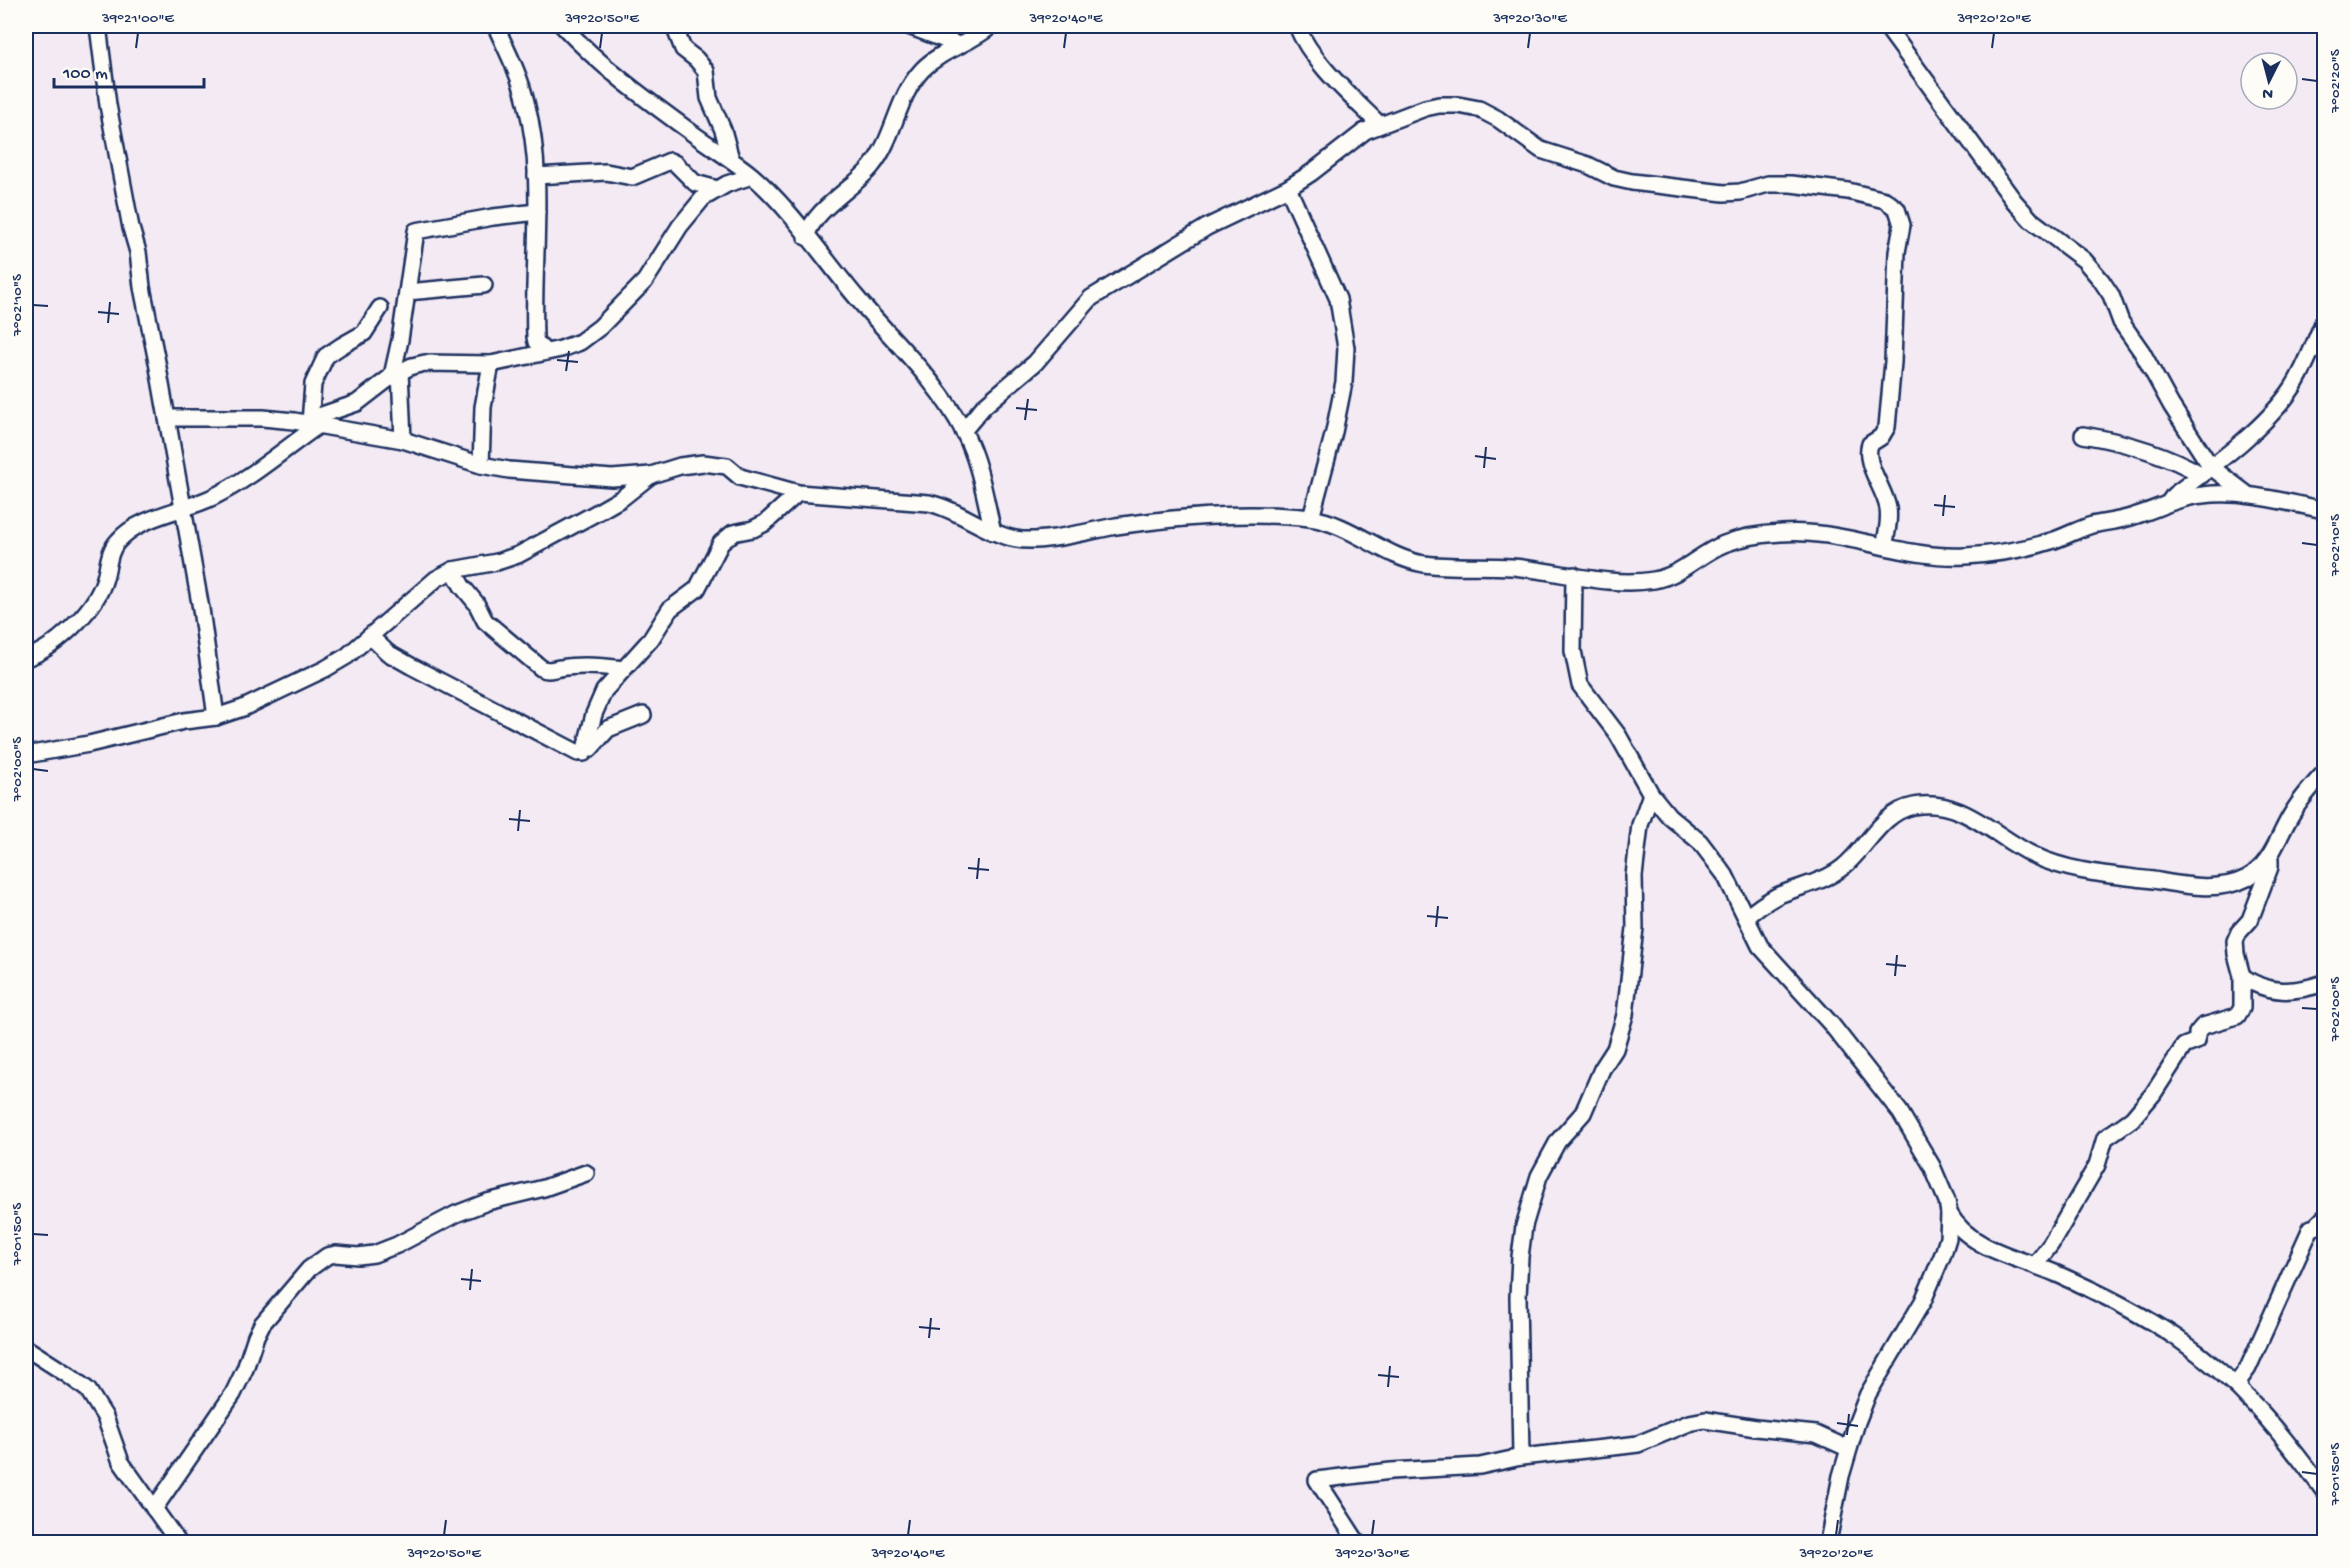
<svg xmlns="http://www.w3.org/2000/svg" width="2350" height="1568" viewBox="0 0 2350 1568" font-family="'Gochi Hand',sans-serif">
	<rect width="100%" height="100%" fill="#f3eaf4"/>
	<filter id="ink" filterUnits="userSpaceOnUse"><feTurbulence type="fractalNoise" baseFrequency=".0167" numOctaves="2"/><feDisplacementMap in="SourceGraphic" scale="12" xChannelSelector="R" yChannelSelector="G"/><feConvolveMatrix kernelMatrix="1 2 1 2 8 2 1 2 1" color-interpolation-filters="sRGB"/></filter>
	<g filter="url(#ink)">
		<g fill="none" stroke-linecap="round" stroke-linejoin="round">
			<g stroke="#1b2f5e" stroke-width="20">
				<g id="minor">
					<polyline points="98,26 108,105 131,228 138,252 142,287 157,362 201,609 216,717"/>
					<path d="M563,26C599,65 644,98 688,130C708,145 730,158 750,174C789,206 824,259 857,298C893,341 938,381 964,432C980,463 985,498 993,532"/>
					<polyline points="674,26 683,49 696,59 706,71 709,98 723,130 731,159"/>
					<polyline points="908,26 959,45"/>
					<path d="M1297,26C1311,62 1352,97 1380,125"/>
					<polyline points="1886,26 2014,201 2031,220 2084,260 2101,280 2111,295 2121,322 2142,352 2171,405 2211,467 2248,495"/>
					<path d="M497,29C508,53 520,76 526,102C546,179 532,259 535,337L536,342L545,352"/>
					<polyline points="536,176 606,172 632,177 670,161 676,164 695,183 717,189"/>
					<polyline points="1288,188 1338,299 1346,348 1344,382 1334,432 1311,518"/>
					<path d="M806,237C814,209 853,189 871,167C895,138 896,98 922,70C941,50 970,44 991,26"/>
					<polyline points="407,292 484,285"/>
					<polyline points="400,371 403,440"/>
					<polyline points="392,376 400,340 416,231 493,217 537,212"/>
					<polyline points="167,418 263,418 294,421 403,440 481,465 509,470 612,478 651,475"/>
					<polyline points="310,419 357,403 392,376 412,366 425,363 491,364 561,349 580,342 600,327 645,281 680,226 703,198 727,184 752,176"/>
					<polyline points="310,423 313,384 326,356 341,346 364,333 380,308"/>
					<path d="M963,431L984,406L1035,363L1091,298L1207,227L1288,188L1311,173L1365,131L1425,108L1439,105H1458L1479,109L1498,119L1541,150L1588,165L1614,178L1632,182L1724,193L1740,192L1768,184H1791L1848,191L1885,200L1897,209L1902,225L1897,252L1893,362L1887,427L1881,437L1870,444C1863,463 1884,487 1888,508C1890,521 1887,534 1884,546"/>
					<path d="M2083,435C2125,442 2165,453 2202,475"/>
					<polyline points="481,465 483,407 491,364"/>
					<path d="M2169,502L2174,495C2213,466 2266,428 2293,387C2306,367 2314,343 2324,321"/>
					<path d="M453,570L462,586L476,603L485,621L541,668C548,672 552,669 560,668C581,664 602,666 623,669"/>
					<polyline points="1574,575 1573,651 1580,685 1618,735 1651,794 1669,816 1700,842 1725,875 1760,946 1831,1024 1900,1112 1932,1166 1947,1201 1949,1213 1948,1238 1943,1254 1923,1301 1868,1394 1857,1422 1841,1476 1828,1542"/>
					<polyline points="371,637 388,653 411,666 578,753 590,749 608,729 643,715"/>
					<path d="M26,658C54,649 93,612 103,584C109,570 107,552 118,541C139,516 185,511 213,497C252,478 284,449 319,425"/>
					<polyline points="584,753 594,714 604,691 651,639 670,609 697,589 721,543 733,533 753,529 765,523 798,493"/>
					<path d="M26,755L89,744L184,721L216,717L243,708L325,669L347,656L436,579L453,570L497,562L518,555L596,513L622,498L651,475L680,466L703,463L727,466L740,477L798,493L929,503C960,510 985,533 1016,539C1042,544 1088,531 1116,526C1178,517 1248,511 1310,518C1352,524 1383,557 1424,564C1452,568 1482,565 1511,567C1558,570 1607,588 1654,580C1682,575 1699,554 1724,544C1742,537 1761,534 1781,533C1844,528 1903,560 1966,556C1995,554 2024,550 2051,541C2065,537 2078,529 2092,525C2106,522 2120,521 2134,516C2157,509 2179,497 2203,495C2243,490 2286,502 2324,510"/>
					<path d="M1747,917C1756,909 1766,902 1777,896C1799,886 1823,883 1843,867C1867,848 1881,812 1914,806C1961,797 1994,836 2033,855C2071,873 2112,875 2153,880C2183,885 2218,893 2247,878C2273,863 2278,835 2293,812C2302,797 2313,785 2324,773"/>
					<path d="M2242,976C2268,995 2295,993 2324,983"/>
					<path d="M1949,1213C1969,1250 2021,1258 2057,1274C2098,1292 2140,1313 2177,1338C2240,1381 2280,1431 2324,1491"/>
					<polyline points="2315,1227 2324,1218"/>
					<polyline points="2035,1265 2051,1244 2097,1165 2105,1138 2132,1119 2153,1094 2184,1046 2197,1041 2197,1033 2203,1026 2237,1016 2242,1008 2242,976 2236,954 2235,941 2239,932 2250,920 2270,867 2270,860"/>
					<polyline points="26,1348 68,1375 88,1390 105,1417 121,1462 178,1542"/>
					<polyline points="2239,1387 2240,1379 2248,1368 2311,1228"/>
					<polyline points="1521,1457 1518,1297 1520,1257 1524,1226 1539,1176 1558,1141 1583,1113 1602,1069 1615,1049 1625,1015 1635,928 1634,876 1640,825 1651,794"/>
					<polyline points="154,1509 233,1394 245,1369 256,1336 262,1324 309,1269 327,1256 336,1254 358,1256 374,1254 397,1245 456,1214 487,1202 544,1188 586,1173"/>
					<polyline points="1357,1542 1317,1480 1391,1471 1480,1466 1521,1457 1622,1446 1638,1444 1689,1423 1705,1420 1756,1428 1816,1434 1847,1448"/>
				</g>
			</g>
			<use href="#minor" stroke="#fdfcf7" stroke-width="15"/>
		</g>
	</g>
	<path fill="none" stroke="#1b2f5e" stroke-width="2" d="M136,48L138,33M600,48L602,33M1064,48L1066,33M1528,48L1530,33M1992,48L1994,33M2302,79L2317,81M33,305L48,306M98,312L119,314M108,323L110,302M557,360L578,362M566,371L569,351M1016,408L1037,410M1025,420L1028,399M1475,456L1496,459M1484,468L1486,447M1934,505L1955,507M1943,516L1945,495M2302,543L2317,545M33,769L48,771M509,819L530,821M518,831L520,810M968,868L989,870M977,879L979,858M1427,916L1448,918M1436,927L1438,906M1886,964L1906,966M1895,976L1897,955M2302,1008L2317,1009M33,1234L48,1235M461,1279L481,1281M470,1290L472,1269M919,1327L940,1329M929,1338L931,1318M1378,1375L1399,1377M1388,1387L1390,1366M1837,1423L1858,1426M1847,1435L1849,1414M2302,1472L2317,1474M444,1535L446,1520M908,1535L910,1520M1372,1535L1374,1520M1836,1535L1838,1520"/>
	<rect width="2350" height="1568" fill="none" stroke="#fdfcf7" stroke-width="66"/>
	<g transform="translate(2269 81) rotate(186)"><circle r="28" fill="#fdfcf7" stroke="#a3aaba" stroke-width="1.5"/>
	<path d="M0-4.5L10 22L0 15L-10 22Z" fill="#1b2f5e"/>
	<text y="-9" font-size="16" font-weight="bold" text-anchor="middle" fill="#1b2f5e">N</text>
	</g>
	<path d="M54 78v9h150v-9" fill="none" stroke="#1b2f5e" stroke-width="3"/>
	<text x="63" y="78" font-size="18" fill="#1b2f5e" stroke="#fdfcf7" stroke-width="4.5" paint-order="stroke">100 m</text>
	<rect x="33" y="33" width="2284" height="1502" fill="none" stroke="#1b2f5e" stroke-width="2"/>
	<g font-size="15" text-anchor="middle" fill="#1b2f5e">
		<text x="138" y="22">39°21'00"E</text>
		<text x="602" y="22">39°20'50"E</text>
		<text x="1066" y="22">39°20'40"E</text>
		<text x="1530" y="22">39°20'30"E</text>
		<text x="1994" y="22">39°20'20"E</text>
		<text transform="translate(2334 81) rotate(-90)" y="5">7°02'20"S</text>
		<text transform="translate(16 305) rotate(-90)" y="5">7°02'10"S</text>
		<text transform="translate(2334 545) rotate(-90)" y="5">7°02'10"S</text>
		<text transform="translate(16 769) rotate(-90)" y="5">7°02'00"S</text>
		<text transform="translate(2334 1009) rotate(-90)" y="5">7°02'00"S</text>
		<text transform="translate(16 1234) rotate(-90)" y="5">7°01'50"S</text>
		<text transform="translate(2334 1474) rotate(-90)" y="5">7°01'50"S</text>
		<text x="444" y="1557">39°20'50"E</text>
		<text x="908" y="1557">39°20'40"E</text>
		<text x="1372" y="1557">39°20'30"E</text>
		<text x="1836" y="1557">39°20'20"E</text>
	</g>
</svg>
